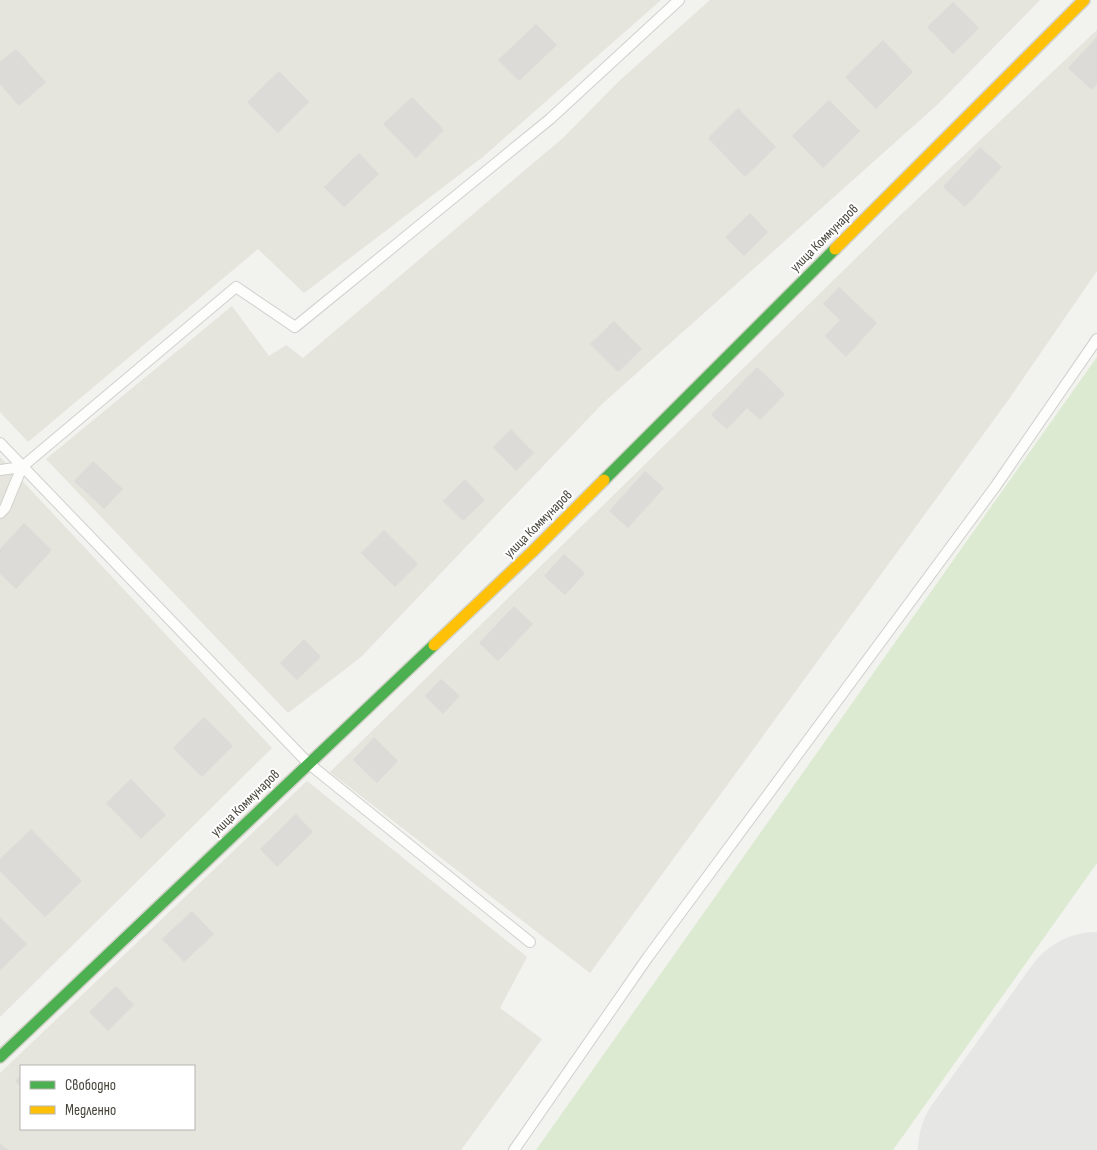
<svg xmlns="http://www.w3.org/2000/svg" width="1097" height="1150" viewBox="0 0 1097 1150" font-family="'Sofia Sans Condensed',sans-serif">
	<rect width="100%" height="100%" fill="#f2f2ee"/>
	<g fill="#e5e4dd" fill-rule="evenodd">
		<polygon points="0,0 661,0 484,156 304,293 258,249 28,442 0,412"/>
		<polygon points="710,0 1040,0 937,105 602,404 361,657 288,713 46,459 232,306 269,356 286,345 303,358 563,138 618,82"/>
		<polygon points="1097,30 1097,271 1009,399 590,973 330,772 891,224"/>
		<polygon points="0,457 272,748 0,1017"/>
		<path d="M307,781L527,957L500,1008L542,1039L461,1150H0V1073ZM21,1066H194V1129H21Z"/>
	</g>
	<polygon fill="#dbead1" points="1097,357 1097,863 893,1150 536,1150"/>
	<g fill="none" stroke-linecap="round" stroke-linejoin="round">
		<polyline stroke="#e6e6e4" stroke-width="160" points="998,1150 1097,1012"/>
	</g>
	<g fill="#dcdbd7">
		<polygon points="953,2 979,28 953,54 927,27"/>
		<polygon points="536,24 557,45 519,81 498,60"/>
		<polygon points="1097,37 1097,84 1092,90 1068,68"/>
		<polygon points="883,40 913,72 876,109 845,77"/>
		<polygon points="16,49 46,82 19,106 0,84 0,62"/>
		<polygon points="279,71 309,102 278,133 247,102"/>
		<polygon points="412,97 444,130 416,158 383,124"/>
		<polygon points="829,100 860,131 823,168 792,136"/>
		<polygon points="738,108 776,147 745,177 708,138"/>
		<polygon points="980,147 1002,167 965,207 943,187"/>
		<polygon points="359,153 379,174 344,207 324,187"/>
		<polygon points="750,213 768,232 744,256 725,237"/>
		<polygon points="839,287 877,323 846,357 825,336 840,320 823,304"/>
		<polygon points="614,321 642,349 618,372 590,344"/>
		<polygon points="757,367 785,394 760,420 747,408 727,429 711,415"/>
		<polygon points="511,429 534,453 516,471 493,447"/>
		<polygon points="93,461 123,489 104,509 74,481"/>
		<polygon points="645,471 664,488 628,528 609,511"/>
		<polygon points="465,479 485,500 463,521 443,501"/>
		<polygon points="24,523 52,550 16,589 0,574 0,549"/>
		<polygon points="384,530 418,564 395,587 361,553"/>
		<polygon points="564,554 585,573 565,595 544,576"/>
		<polygon points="514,606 533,624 498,661 479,643"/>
		<polygon points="304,639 321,657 297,680 280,663"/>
		<polygon points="441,679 460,696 443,714 425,696"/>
		<polygon points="204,717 233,746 202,777 173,748"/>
		<polygon points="374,737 398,761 377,783 353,760"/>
		<polygon points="131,779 166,815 141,839 106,803"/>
		<polygon points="296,814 313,832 277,867 260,849"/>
		<polygon points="31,829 82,881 45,917 0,871 0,859"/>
		<polygon points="192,911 214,934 184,962 162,939"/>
		<polygon points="0,917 27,944 0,970"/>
		<polygon points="116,986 134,1005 108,1031 89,1012"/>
		<polygon points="21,1075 21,1087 15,1081"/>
		<polygon points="0,1143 8,1150 0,1150"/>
	</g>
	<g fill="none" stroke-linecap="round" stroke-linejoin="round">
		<g stroke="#d0d0cc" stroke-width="12">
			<g id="lane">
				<polyline points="0,443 308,763 530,942"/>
				<polyline points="0,470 22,467"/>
				<polyline points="0,513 5,508 22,467 236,287 295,327 550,119 679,0"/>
				<polyline points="514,1150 648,957 995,487 1097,339"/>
			</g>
		</g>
		<g stroke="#d2d1c8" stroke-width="14">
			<g id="fast">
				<polyline points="604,480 835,249"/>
				<polyline points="0,1057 434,645"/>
			</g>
		</g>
		<g stroke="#d2d1c8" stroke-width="14">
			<g id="slow">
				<polyline points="835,249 1084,0"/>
				<polyline points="434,645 533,551 604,480"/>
			</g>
		</g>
		<use href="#lane" stroke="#fdfdfc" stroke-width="10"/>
		<use href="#fast" stroke="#4caf50" stroke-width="11"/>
		<use href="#slow" stroke="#ffc107" stroke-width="11"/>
	</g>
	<g text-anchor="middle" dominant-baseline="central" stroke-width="4" stroke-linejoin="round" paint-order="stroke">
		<g font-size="14" fill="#48453b" stroke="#fff">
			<text transform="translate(824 238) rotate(-45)">улица Коммунаров</text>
			<text transform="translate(538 524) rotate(-45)">улица Коммунаров</text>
			<text transform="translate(245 803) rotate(-44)">улица Коммунаров</text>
		</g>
	</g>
	<rect x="20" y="1065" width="175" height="65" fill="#ffffff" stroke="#b6b5b1"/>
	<rect x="30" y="1081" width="25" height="8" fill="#4caf50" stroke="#b6b5b1"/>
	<text x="65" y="1090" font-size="15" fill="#48453b">Свободно</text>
	<rect x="30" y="1106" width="25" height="8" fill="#ffc107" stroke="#b6b5b1"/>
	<text x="65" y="1115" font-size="15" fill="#48453b">Медленно</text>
</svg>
